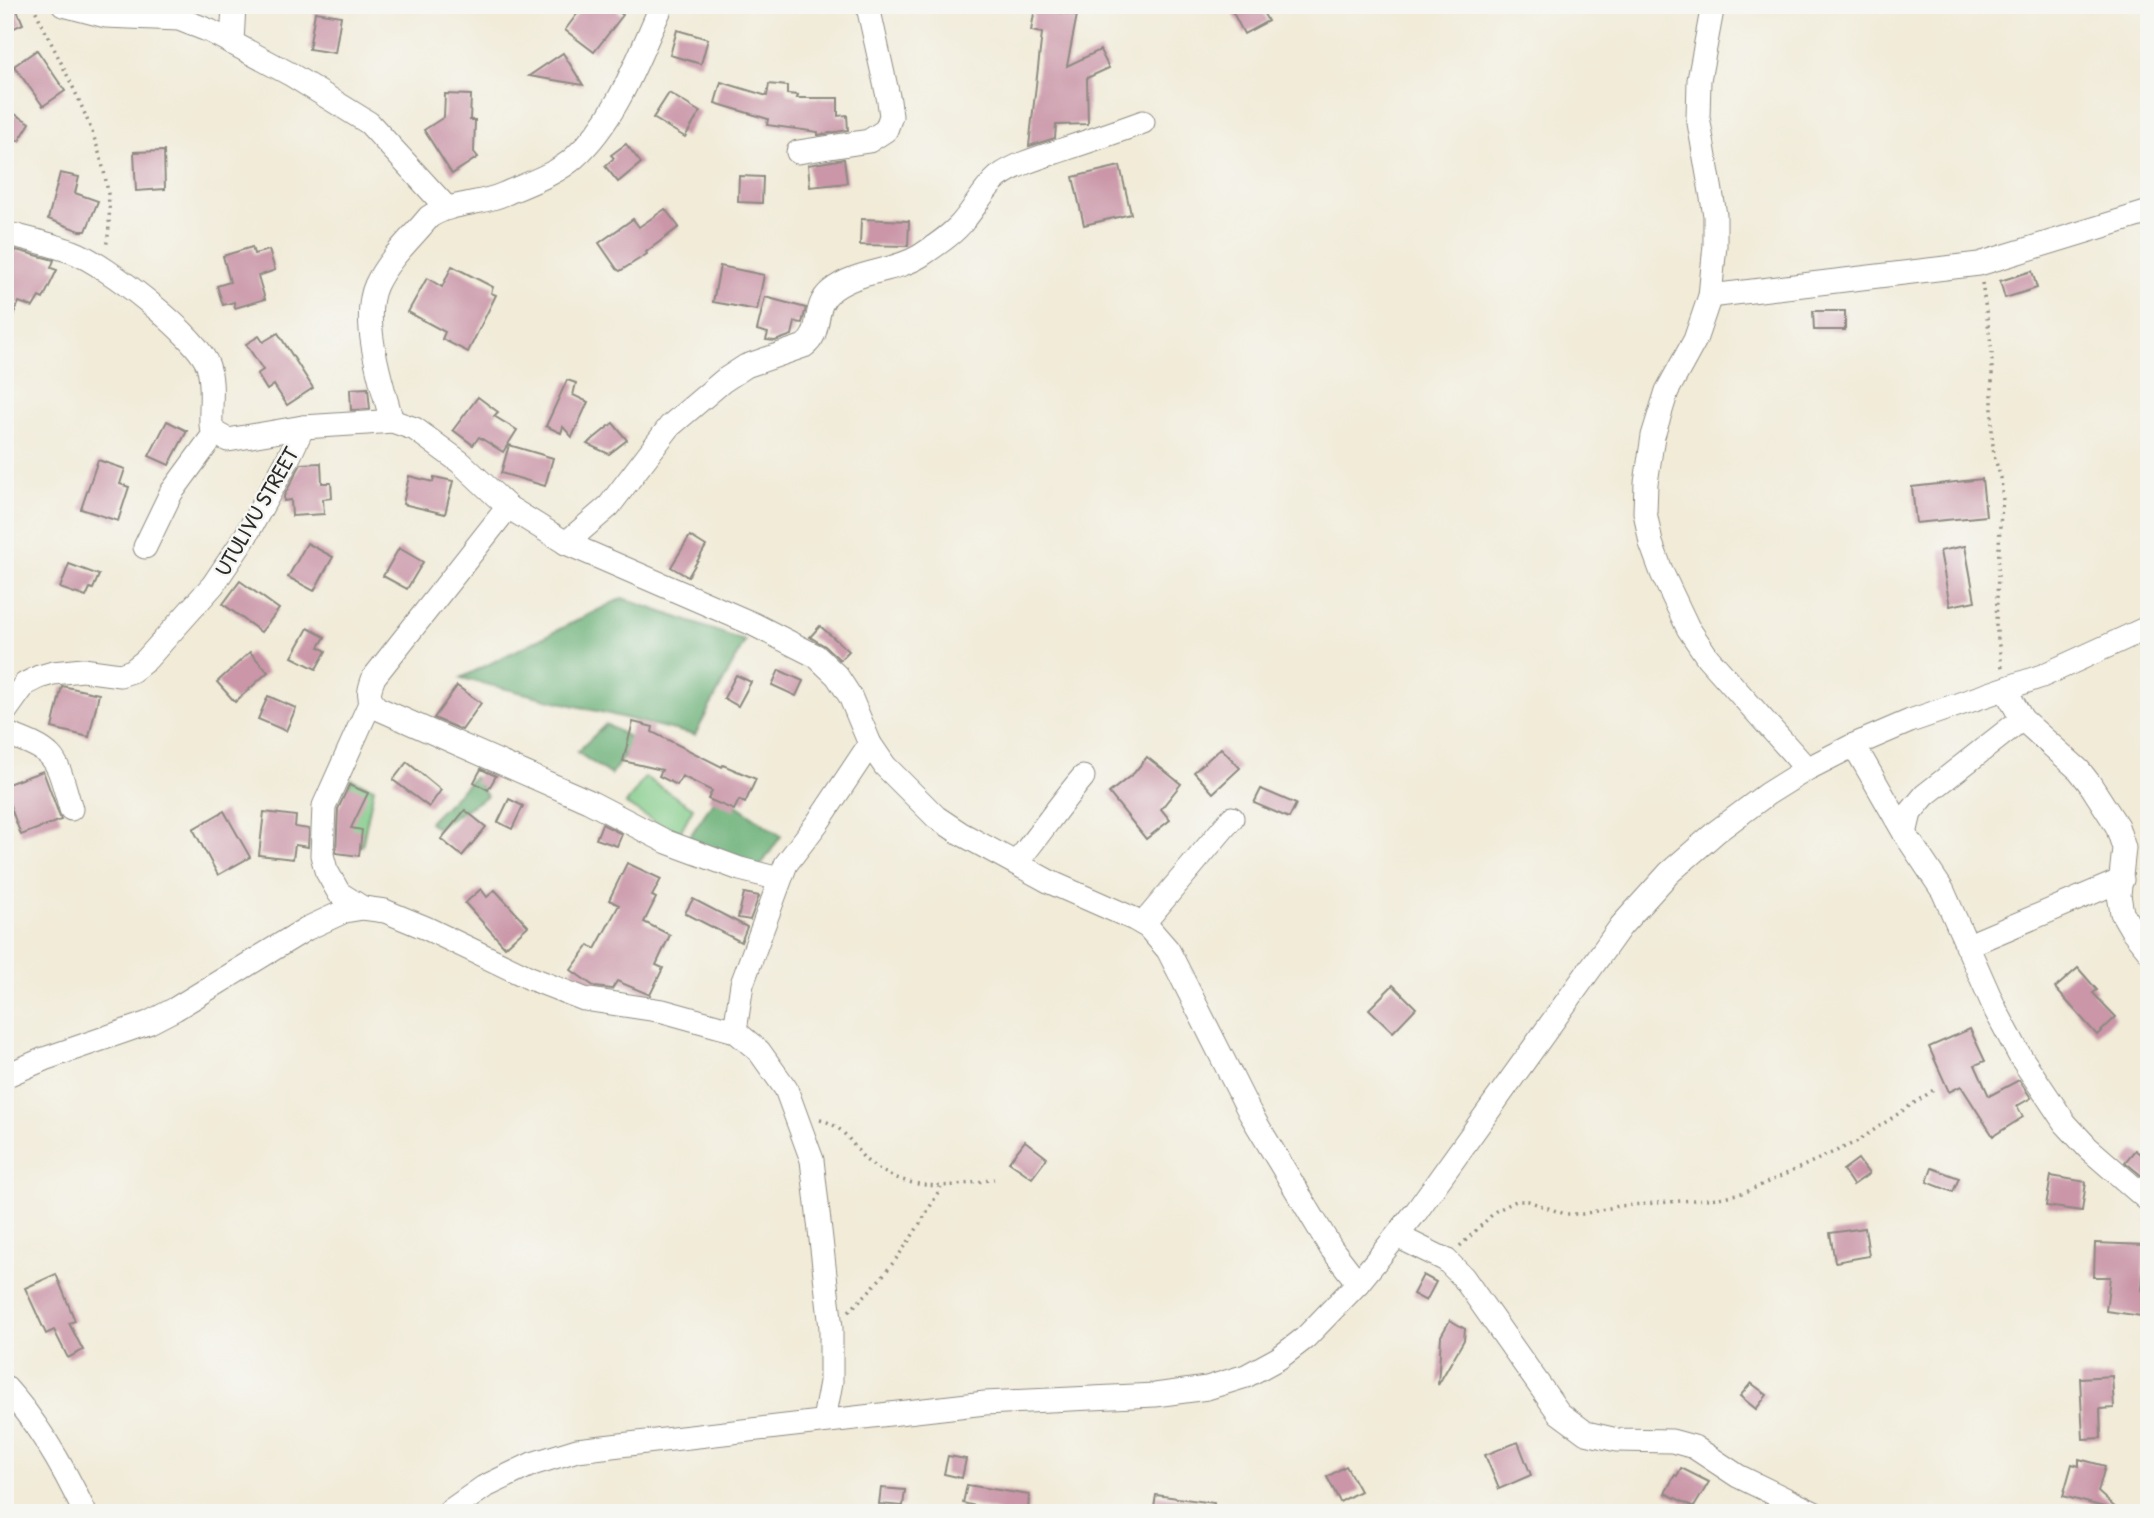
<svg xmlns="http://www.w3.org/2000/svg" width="2154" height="1518" viewBox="0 0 2154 1518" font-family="'Patrick Hand',sans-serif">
	<rect width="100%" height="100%" fill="#f6f6f2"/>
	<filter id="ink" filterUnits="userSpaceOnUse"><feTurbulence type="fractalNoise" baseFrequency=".0143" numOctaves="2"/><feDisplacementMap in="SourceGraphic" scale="14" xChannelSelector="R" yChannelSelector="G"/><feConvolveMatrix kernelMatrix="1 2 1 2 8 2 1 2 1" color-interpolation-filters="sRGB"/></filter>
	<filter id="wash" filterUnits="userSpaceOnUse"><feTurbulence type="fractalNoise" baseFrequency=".00686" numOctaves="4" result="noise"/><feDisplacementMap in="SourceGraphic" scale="28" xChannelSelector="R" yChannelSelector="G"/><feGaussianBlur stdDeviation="1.57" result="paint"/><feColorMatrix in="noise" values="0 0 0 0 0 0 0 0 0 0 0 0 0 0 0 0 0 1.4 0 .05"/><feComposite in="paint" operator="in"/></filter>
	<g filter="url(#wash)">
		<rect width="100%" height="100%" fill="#f1ebd8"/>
		<g fill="#81cb88" stroke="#567b5a" stroke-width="2">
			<polygon points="645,777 693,808 678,836 626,804"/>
			<polygon points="351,779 374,788 362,846 339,821"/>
		</g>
		<g fill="#68af74" stroke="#4a6d50" stroke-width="2">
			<polygon points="622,598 745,641 695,735 461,678"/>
			<polygon points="606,724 634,740 611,775 577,752"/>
			<polygon points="474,777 487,796 436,828 429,822"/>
			<polygon points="719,793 781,836 759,868 682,848"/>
		</g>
		<g id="blocks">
			<g fill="#ca96a8">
				<polygon points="5,5 15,5 23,24 5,32"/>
				<polygon points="584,5 610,5 623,15 594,52 565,30"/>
				<polygon points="1229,5 1259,5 1268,21 1244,34"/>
				<polygon points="1035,8 1077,15 1067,66 1100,50 1109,68 1087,78 1088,124 1056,125 1055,138 1029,146 1042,33 1031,31"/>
				<polygon points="315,12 341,16 335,53 309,49"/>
				<polygon points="677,30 708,39 701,64 670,55"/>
				<polygon points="37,50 65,91 43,106 14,66"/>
				<polygon points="563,53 583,85 529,76"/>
				<polygon points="721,82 767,96 769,84 787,86 787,94 798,95 797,98 838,98 838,116 847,115 848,130 818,135 818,132 767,125 768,119 715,103"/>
				<polygon points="669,93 700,112 685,137 653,118"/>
				<polygon points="445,94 471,95 470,120 475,120 474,152 478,157 452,174 424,130 444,117"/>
				<polygon points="15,114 30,123 19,141 5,133"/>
				<polygon points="626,144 641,163 618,182 605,166 614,158 611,155"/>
				<polygon points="164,151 165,189 136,191 134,152"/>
				<polygon points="844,159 847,183 810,187 808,165"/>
				<polygon points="1120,166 1131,214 1084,225 1073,177"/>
				<polygon points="60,173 79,177 75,193 98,201 86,231 80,231 48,219"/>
				<polygon points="739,176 763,177 762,203 738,202"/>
				<polygon points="665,209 679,227 646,252 647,254 620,271 617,269 599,243 633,219 639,227"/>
				<polygon points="861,219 909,221 908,246 860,245"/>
				<polygon points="252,247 254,254 269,250 275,270 258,276 265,299 235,308 234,302 223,305 217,286 230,282 223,256"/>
				<polygon points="16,250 54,260 51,268 57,270 43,299 39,297 33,307 19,302 5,334 5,277"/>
				<polygon points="452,266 493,287 491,293 496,295 468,352 442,339 445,332 408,312 427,278 442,287"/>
				<polygon points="720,266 764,275 757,310 713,302"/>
				<polygon points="2032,271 2037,288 2005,298 2000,281"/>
				<polygon points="765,297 806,308 802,323 795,322 792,335 775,341 766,340 768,333 757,330"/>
				<polygon points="1813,311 1845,311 1845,330 1814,330"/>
				<polygon points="278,333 313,388 287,405 274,385 267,390 257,374 263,370 246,344 259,336 263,342"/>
				<polygon points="567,380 576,383 573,395 588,402 572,437 563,427 561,433 546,426"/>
				<polygon points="368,388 370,409 351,410 350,389"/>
				<polygon points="478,397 498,412 494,416 517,430 503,452 479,437 473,445 453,430"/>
				<polygon points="167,421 187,431 169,465 149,456"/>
				<polygon points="613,423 627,440 609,454 587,444"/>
				<polygon points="509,445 553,458 545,486 501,473"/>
				<polygon points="98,460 125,469 120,484 129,487 118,521 81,509"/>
				<polygon points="321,463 322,483 331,483 332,498 323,499 324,514 292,516 291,500 284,501 284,496 301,464"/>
				<polygon points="409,476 433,482 434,477 453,481 445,514 403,504"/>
				<polygon points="1982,479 1986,516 1916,523 1912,487"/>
				<polygon points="690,536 706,546 688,577 671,567"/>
				<polygon points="307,543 333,557 314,591 288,577"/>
				<polygon points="1965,546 1975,601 1950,606 1940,551"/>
				<polygon points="399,548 423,562 407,589 383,576"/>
				<polygon points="69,564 99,575 93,589 90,588 86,597 60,588"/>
				<polygon points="240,581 279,609 261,632 223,604"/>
				<polygon points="820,626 849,651 840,660 825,646 810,637"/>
				<polygon points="308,628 325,637 319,647 326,651 316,669 292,657"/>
				<polygon points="250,652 268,672 235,702 217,682"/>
				<polygon points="779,670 803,681 796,696 772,685"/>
				<polygon points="736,675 751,682 738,706 724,698"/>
				<polygon points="62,686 99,694 89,737 52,728"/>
				<polygon points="457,686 481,703 462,730 434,718"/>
				<polygon points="268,696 296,708 286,731 258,719"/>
				<polygon points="633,722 653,727 652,732 722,767 723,765 756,779 745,803 739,800 734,810 708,799 712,791 682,776 677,785 659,776 662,770 623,761"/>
				<polygon points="1221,748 1240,768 1213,793 1194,772"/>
				<polygon points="1147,757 1181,784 1161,809 1170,820 1146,839 1109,793 1134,773"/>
				<polygon points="407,762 441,790 429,807 393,780"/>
				<polygon points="481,769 496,776 488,790 474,782"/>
				<polygon points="43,771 61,820 21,835 5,792 5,785"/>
				<polygon points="349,785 368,793 351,828 362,830 359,856 336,853 338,809"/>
				<polygon points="1261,789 1296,804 1289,818 1254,803"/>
				<polygon points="509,799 523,806 512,829 498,822"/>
				<polygon points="465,810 486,827 462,856 441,839"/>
				<polygon points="224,811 250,857 218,875 193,829"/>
				<polygon points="264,812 296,816 295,827 309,829 308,847 295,845 293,859 259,855"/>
				<polygon points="602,824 622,834 617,846 596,839"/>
				<polygon points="627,863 661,879 652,896 656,898 644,922 670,935 656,965 663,968 650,995 617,981 612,989 595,987 571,970 589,945 595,949 619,905 609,900"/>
				<polygon points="481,889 487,897 495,890 528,926 505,947 465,903"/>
				<polygon points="744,893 759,896 750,920 738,918"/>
				<polygon points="693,899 747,927 741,942 685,913"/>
				<polygon points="2078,968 2097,990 2093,993 2116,1017 2097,1035 2055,988"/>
				<polygon points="1393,985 1416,1008 1393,1032 1369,1009"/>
				<polygon points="1970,1029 1985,1061 1975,1065 1989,1096 2019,1080 2031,1098 2017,1106 2023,1117 1993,1136 1961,1086 1949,1092 1929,1047"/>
				<polygon points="1025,1141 1047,1158 1032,1178 1009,1162"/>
				<polygon points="2135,1150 2149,1161 2149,1182 2125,1162"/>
				<polygon points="1858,1159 1869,1174 1853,1185 1843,1170"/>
				<polygon points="1932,1168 1959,1178 1953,1192 1927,1182"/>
				<polygon points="2051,1176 2086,1182 2082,1211 2046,1206"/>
				<polygon points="1865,1228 1869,1256 1835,1262 1830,1233"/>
				<polygon points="2095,1243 2145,1245 2142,1290 2149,1291 2149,1317 2106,1311 2110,1277 2094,1277"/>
				<polygon points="56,1274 75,1321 69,1323 83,1350 68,1358 54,1330 46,1334 25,1288"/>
				<polygon points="1423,1275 1436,1282 1426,1301 1413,1294"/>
				<polygon points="1450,1320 1465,1329 1464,1340 1438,1385 1441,1336"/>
				<polygon points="2112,1376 2114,1408 2100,1409 2101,1438 2083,1439 2080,1378"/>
				<polygon points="1751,1383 1767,1395 1756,1409 1740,1396"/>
				<polygon points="1518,1442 1531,1475 1499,1489 1485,1455"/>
				<polygon points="948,1456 966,1459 962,1478 944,1474"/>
				<polygon points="2079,1459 2105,1466 2098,1492 2119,1511 2063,1496 2072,1464 2079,1466"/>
				<polygon points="1346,1466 1360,1491 1340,1502 1327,1477"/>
				<polygon points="1681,1468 1709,1482 1694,1507 1665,1493 1675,1475 1677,1476"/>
				<polygon points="967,1485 1029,1495 1028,1513 1004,1513 963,1503"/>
				<polygon points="881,1488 905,1490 903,1506 879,1504"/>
				<polygon points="1156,1495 1214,1503 1213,1513 1153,1513"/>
			</g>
		</g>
	</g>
	<g filter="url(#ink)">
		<use href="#blocks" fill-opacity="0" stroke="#8e8b82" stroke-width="2"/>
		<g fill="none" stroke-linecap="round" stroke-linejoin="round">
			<g stroke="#8e8b82" stroke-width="25">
				<g id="minor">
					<polyline points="63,5 105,16 179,19 210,31 290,74 369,123 446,207"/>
					<polyline points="1713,5 1699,80 1698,117 1715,215 1715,245 1710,296 1695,340 1667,391 1653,436 1646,483 1645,512 1651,543 1662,573 1688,628 1708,658 1807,769"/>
					<polyline points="232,43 234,5"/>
					<polyline points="798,152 869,141 886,130 891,116 889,101 869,11 866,5"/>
					<path d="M5,233C28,239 51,244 73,252C104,263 197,335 208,366C214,384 210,406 211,425L215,433L228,440L303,427L367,423L392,421L415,429L460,462L508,507L566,543L753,624L816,656L837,676L850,696L870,744L885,766L936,817L960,833L1050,882L1134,919L1148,927L1168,950L1250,1113L1331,1248L1358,1283"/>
					<polyline points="1710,296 1979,264 2149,212"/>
					<path d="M392,421C382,385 360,320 376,285C388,259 411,239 429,217C451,202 480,205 504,194C527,184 557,174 575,157C618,118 638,57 662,5"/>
					<path d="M508,507L374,677C369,690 366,697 377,708L588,801L667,842L740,869L779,879"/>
					<path d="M566,543L609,506L670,426L723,381L746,366L804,346C824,332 811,307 831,291C857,270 892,273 920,256C935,246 955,233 965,219C976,206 985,188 998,177C1016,164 1041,157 1062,150C1089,141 1116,132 1143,122"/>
					<polyline points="145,547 171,493 215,433"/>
					<polyline points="2005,689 2022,719 2079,770 2090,784 2117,826 2124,848 2119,895 2122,913 2132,930 2149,951"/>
					<polyline points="5,712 25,684 39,677 53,673 83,670 120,675 132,671 146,660 213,585 244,539 286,463 303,427"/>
					<path d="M5,733C59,753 55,755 71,809"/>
					<polyline points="1854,745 1905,834 1943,891 1996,1011 2020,1056 2065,1123 2088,1148 2149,1201"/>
					<polyline points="1905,834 1910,813 1925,795 2022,719"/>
					<path d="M1017,862C1040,834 1059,805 1083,777"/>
					<polyline points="363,908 339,893 326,870 322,855 324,806 371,701"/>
					<polyline points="1143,924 1232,818"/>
					<polyline points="1966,946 2122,880"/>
					<polyline points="735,1031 742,984 786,864 818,822 870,744"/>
					<polyline points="5,1076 44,1059 148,1023 175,1009 306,929 345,911 363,908 385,911 426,928 530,978 584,999 663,1011 735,1031 759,1051 786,1089 812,1160 831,1328 831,1382 824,1420"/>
					<polyline points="1397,1236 1446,1260 1463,1277 1559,1413 1586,1433 1617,1440 1672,1441 1694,1447 1738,1476 1814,1513"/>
					<path d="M5,1387C39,1424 64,1468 85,1513"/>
					<polyline points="447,1513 484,1487 532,1464 577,1450 985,1403 1155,1395 1207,1388 1246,1376 1279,1358 1305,1338 1358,1283 1416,1212 1621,926 1669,873 1716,832 1767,794 1807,769 1854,745 1910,721 2042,676 2149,627"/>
				</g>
			</g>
			<g stroke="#8e8b82" stroke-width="3.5" stroke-dasharray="2 5" stroke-linecap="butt">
				<path d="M33,5C65,76 124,166 106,247"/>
				<polyline points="1982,283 1992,351 1992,436 1994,456 2001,478 2003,501 2000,523 1996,624 2002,668"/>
				<path d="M820,1120C843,1125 850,1142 864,1158C872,1166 882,1171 892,1176C926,1191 958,1186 994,1179"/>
				<polyline points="1460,1246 1496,1211 1516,1201 1528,1201 1565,1214 1582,1214 1619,1206 1719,1198 1746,1192 1856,1142 1935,1089"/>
				<path d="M849,1311C889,1274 915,1235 941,1187"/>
			</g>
			<use href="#minor" stroke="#fff" stroke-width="23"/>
		</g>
	</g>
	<g text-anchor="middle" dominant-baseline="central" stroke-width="5" stroke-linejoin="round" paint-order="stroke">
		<g font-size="23" fill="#2b2b2b" stroke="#f6f6f2">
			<text transform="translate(256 511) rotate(-60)">UTULIVU STREET</text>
		</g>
	</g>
	<rect width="2154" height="1518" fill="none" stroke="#f6f6f2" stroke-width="28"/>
</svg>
